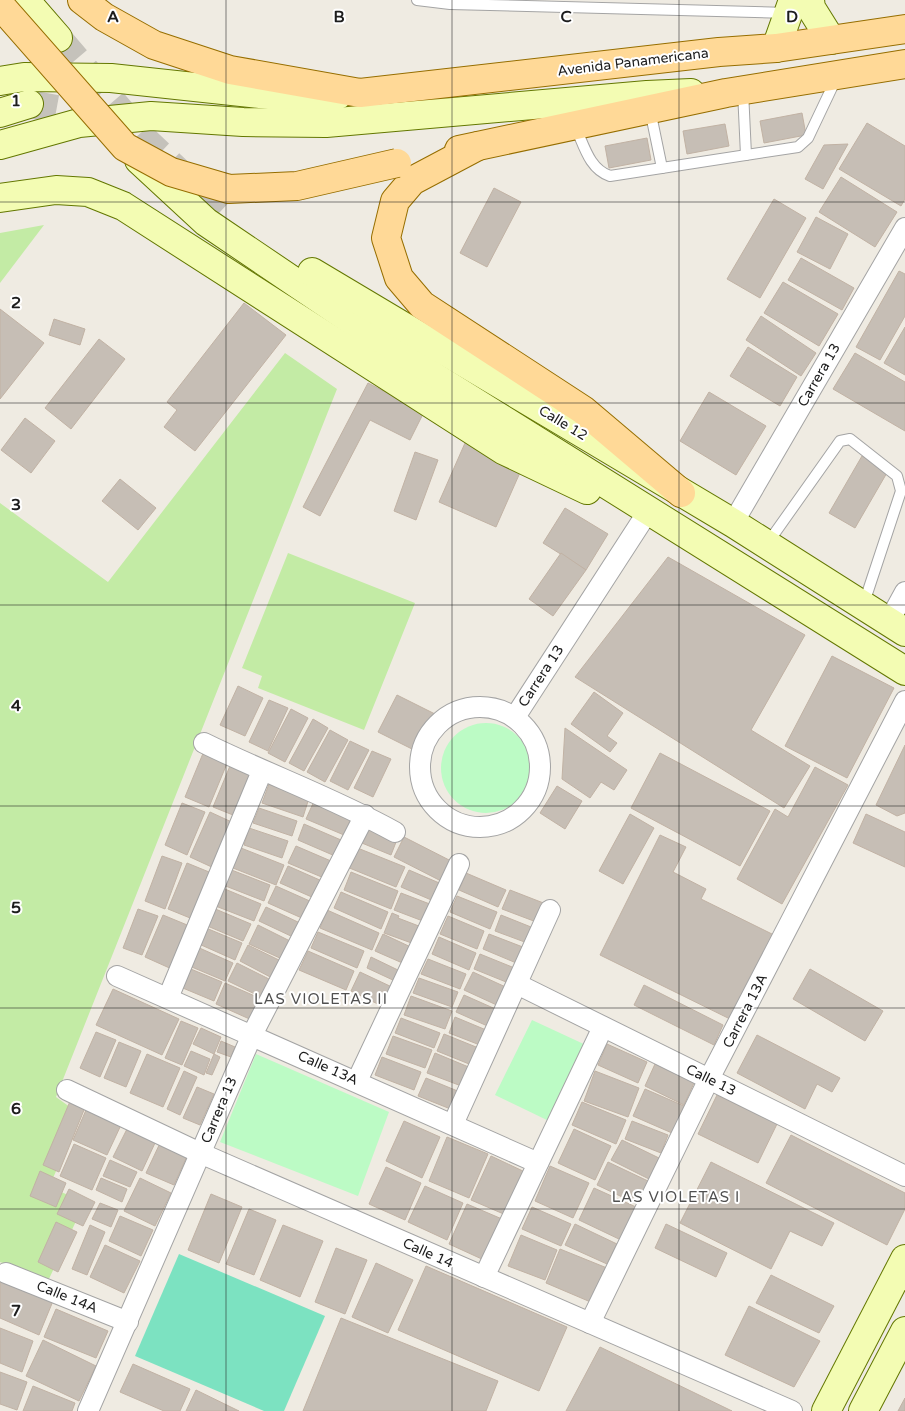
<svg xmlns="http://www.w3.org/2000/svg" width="905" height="1411" viewBox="0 0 905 1411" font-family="'Varela Round',sans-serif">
	<rect width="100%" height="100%" fill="#efebe2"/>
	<g fill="#c3eba5">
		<polygon points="44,225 0,283 0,233"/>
		<polygon points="285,353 337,389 56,1097 81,1115 49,1187 85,1202 48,1281 0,1262 0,503 108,582"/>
		<polygon points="288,553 415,603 364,730 258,688 262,676 242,668"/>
	</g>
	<g fill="#bcfbc5">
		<circle cx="486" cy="768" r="45"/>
		<polygon points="532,1020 588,1046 551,1122 495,1095"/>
		<polygon points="256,1054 389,1112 358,1196 220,1142"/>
	</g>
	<polygon fill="#7ce2c1" points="179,1254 325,1316 284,1411 264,1411 135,1356"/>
	<g fill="#c6beb5" stroke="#c1b2a4">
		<polygon points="802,113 806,135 764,143 760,121"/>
		<polygon points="867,123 905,146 905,199 901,206 839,169"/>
		<polygon points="725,124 729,146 687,154 683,131"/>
		<polygon points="647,138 651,160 609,168 605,146"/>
		<polygon points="848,144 823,189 805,179 824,145"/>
		<polygon points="841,177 897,212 875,247 819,212"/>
		<polygon points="494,188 521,202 487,267 460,253"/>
		<polygon points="774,199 806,218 760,298 727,279"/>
		<polygon points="816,217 848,234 830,269 797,252"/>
		<polygon points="801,258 854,288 842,310 788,280"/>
		<polygon points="899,271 905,274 905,316 880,360 856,347"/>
		<polygon points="783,282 838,314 819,346 764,313"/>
		<polygon points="244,303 286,335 195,451 164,427 177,410 167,402"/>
		<polygon points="0,309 44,343 0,399"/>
		<polygon points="761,316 816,353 801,376 746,340"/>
		<polygon points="54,319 85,329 80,345 49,335"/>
		<polygon points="905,327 905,375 884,363"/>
		<polygon points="99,339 125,359 71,429 45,408"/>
		<polygon points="748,347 797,377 780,406 730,376"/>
		<polygon points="855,353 905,382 905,431 833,389"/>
		<polygon points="368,383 424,412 410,440 370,420 320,516 303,507"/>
		<polygon points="709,392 766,426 736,475 680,441"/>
		<polygon points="25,418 55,441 31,473 1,450"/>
		<polygon points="465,443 522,468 496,527 439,502"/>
		<polygon points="415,452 438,460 416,520 394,511"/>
		<polygon points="862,456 888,471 855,528 829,513"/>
		<polygon points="120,479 156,508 138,530 102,501"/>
		<polygon points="565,508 608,534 586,570 543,543"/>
		<polygon points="561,553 586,570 553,616 529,599"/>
		<polygon points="668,557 805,635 751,730 810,766 784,808 575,677"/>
		<polygon points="832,656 894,688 847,778 785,746"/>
		<polygon points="238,686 263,698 245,736 220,725"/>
		<polygon points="594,692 623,713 607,736 617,743 610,752 571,724"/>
		<polygon points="397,695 437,715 418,752 378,732"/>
		<polygon points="269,700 288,708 268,751 249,742"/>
		<polygon points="291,709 308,718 285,762 268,753"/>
		<polygon points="313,719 328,728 304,771 289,763"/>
		<polygon points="565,728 627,770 614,790 601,782 590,798 562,779"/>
		<polygon points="330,730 348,740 325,782 307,772"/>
		<polygon points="350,741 369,750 348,790 330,781"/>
		<polygon points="905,745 905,813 897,816 876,805"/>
		<polygon points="204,751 228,761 209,807 185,797"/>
		<polygon points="372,751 391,759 373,797 354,788"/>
		<polygon points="660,753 770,811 740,866 631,808"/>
		<polygon points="232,761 258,772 238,817 213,807"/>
		<polygon points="815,767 848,785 782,904 737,879 775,809 788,817"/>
		<polygon points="269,784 309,798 303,817 262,803"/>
		<polygon points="557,786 582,801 565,829 540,813"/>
		<polygon points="315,799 352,816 344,835 306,819"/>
		<polygon points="182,803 205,812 187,855 165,845"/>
		<polygon points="259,808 297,821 292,836 253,823"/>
		<polygon points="210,812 236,824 216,869 190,857"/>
		<polygon points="630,814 654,828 623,884 599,871"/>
		<polygon points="866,814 905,832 905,867 853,843"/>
		<polygon points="365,823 398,837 391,855 357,841"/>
		<polygon points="304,824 341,840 335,856 298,840"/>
		<polygon points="249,828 288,841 282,858 244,845"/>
		<polygon points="660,835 686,847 673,872 706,889 701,899 774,935 732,1020 600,955"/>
		<polygon points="404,837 455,863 445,883 394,857"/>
		<polygon points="296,846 331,861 324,878 288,863"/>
		<polygon points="355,847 405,867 396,887 347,867"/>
		<polygon points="241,848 284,865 276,885 233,868"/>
		<polygon points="162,856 182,863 165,909 145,901"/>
		<polygon points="187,863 214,874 195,920 168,909"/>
		<polygon points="288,866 322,881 314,898 280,883"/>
		<polygon points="229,869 270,885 264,901 223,885"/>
		<polygon points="409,870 444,885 436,902 401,887"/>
		<polygon points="351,872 398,891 391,909 344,890"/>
		<polygon points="466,873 506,890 498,907 459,890"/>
		<polygon points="276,886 312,902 304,919 268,903"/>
		<polygon points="220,887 261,904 254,921 213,905"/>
		<polygon points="510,890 546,904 539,923 502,909"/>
		<polygon points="341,892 388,912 381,929 334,908"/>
		<polygon points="401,893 435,906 428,923 394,910"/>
		<polygon points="457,896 497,912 490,929 450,912"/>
		<polygon points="266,907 300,923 293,937 259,921"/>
		<polygon points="213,908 251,924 243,941 205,925"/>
		<polygon points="138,909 158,916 142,955 123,948"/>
		<polygon points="327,910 379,933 372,950 320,928"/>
		<polygon points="392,913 399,916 398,918 424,928 417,945 384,933"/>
		<polygon points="163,915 192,927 174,970 145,957"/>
		<polygon points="501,915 536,929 530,944 495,931"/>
		<polygon points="448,916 484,931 477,949 440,934"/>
		<polygon points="258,925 290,941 282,959 249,944"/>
		<polygon points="206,928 242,943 235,960 199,944"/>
		<polygon points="318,932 364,951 357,968 311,948"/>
		<polygon points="383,934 415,949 407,965 375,951"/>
		<polygon points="489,934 528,949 521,965 483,949"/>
		<polygon points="439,937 476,953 469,970 432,954"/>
		<polygon points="248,945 283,962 274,979 240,961"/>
		<polygon points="195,946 233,963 225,981 187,965"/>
		<polygon points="308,951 354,971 346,990 299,970"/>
		<polygon points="480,954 517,969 511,984 474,969"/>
		<polygon points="371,957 400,971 395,981 367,968"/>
		<polygon points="428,959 466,974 460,989 421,974"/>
		<polygon points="237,963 273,981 265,999 228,981"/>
		<polygon points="186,967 222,982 214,1001 178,986"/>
		<polygon points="810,969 883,1011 865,1041 793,999"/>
		<polygon points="360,972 394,988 384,1007 351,991"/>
		<polygon points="473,972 510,989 501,1007 464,990"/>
		<polygon points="419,978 458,992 452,1007 413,993"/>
		<polygon points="225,983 264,1000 254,1021 216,1004"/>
		<polygon points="644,985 723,1025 714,1045 634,1005"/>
		<polygon points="113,989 179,1019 162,1055 96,1025"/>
		<polygon points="464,995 500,1011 492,1028 456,1012"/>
		<polygon points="411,996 452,1011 445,1029 404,1015"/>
		<polygon points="455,1017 491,1032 485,1047 449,1033"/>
		<polygon points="401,1018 440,1033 434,1048 395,1033"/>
		<polygon points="181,1021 198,1028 182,1065 165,1058"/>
		<polygon points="201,1028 221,1037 214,1054 193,1044"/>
		<polygon points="96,1032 116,1040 100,1077 80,1068"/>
		<polygon points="444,1034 481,1049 474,1066 437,1051"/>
		<polygon points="757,1035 840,1078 832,1092 817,1084 805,1109 737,1073"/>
		<polygon points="393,1036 432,1050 425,1068 386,1054"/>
		<polygon points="221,1041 235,1047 231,1057 217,1052"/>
		<polygon points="119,1042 141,1051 126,1087 104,1078"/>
		<polygon points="607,1044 647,1062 638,1083 598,1065"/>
		<polygon points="191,1051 210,1059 204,1075 184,1066"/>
		<polygon points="435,1053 471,1068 464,1087 427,1073"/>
		<polygon points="147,1054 180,1068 163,1107 130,1093"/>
		<polygon points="214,1054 220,1057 212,1075 206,1073"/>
		<polygon points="382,1057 421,1072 414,1090 375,1075"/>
		<polygon points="655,1064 694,1083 684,1105 645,1086"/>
		<polygon points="184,1071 197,1077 180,1115 167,1109"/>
		<polygon points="595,1071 639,1088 628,1117 584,1101"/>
		<polygon points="426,1078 460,1092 453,1110 418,1096"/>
		<polygon points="197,1087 214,1094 200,1125 183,1118"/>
		<polygon points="645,1089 684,1106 672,1133 633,1116"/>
		<polygon points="717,1095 777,1124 758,1163 698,1134"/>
		<polygon points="71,1099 86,1105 59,1172 43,1165"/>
		<polygon points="582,1102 626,1120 616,1144 572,1125"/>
		<polygon points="86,1110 121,1125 107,1155 73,1140"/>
		<polygon points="404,1121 440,1137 422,1178 386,1161"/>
		<polygon points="632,1121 668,1135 661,1153 625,1139"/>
		<polygon points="127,1129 155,1143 142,1171 113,1157"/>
		<polygon points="574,1129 611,1146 595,1180 558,1163"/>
		<polygon points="791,1135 905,1193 905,1209 887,1245 766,1183"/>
		<polygon points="447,1137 488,1154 469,1198 429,1181"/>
		<polygon points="622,1140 659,1158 649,1179 611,1160"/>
		<polygon points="161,1141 188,1154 174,1185 146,1173"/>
		<polygon points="74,1144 106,1158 92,1190 60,1176"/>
		<polygon points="491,1156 525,1172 506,1215 471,1200"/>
		<polygon points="110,1160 137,1172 130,1187 103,1176"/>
		<polygon points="608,1162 648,1181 637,1204 597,1185"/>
		<polygon points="711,1162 834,1223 822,1246 790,1231 771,1269 680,1223"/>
		<polygon points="550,1166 589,1183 573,1218 535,1201"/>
		<polygon points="386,1167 421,1183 405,1220 369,1204"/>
		<polygon points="40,1171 66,1183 56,1207 30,1196"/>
		<polygon points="101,1178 127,1189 122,1202 96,1190"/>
		<polygon points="140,1178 171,1193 155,1226 124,1211"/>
		<polygon points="425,1186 463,1203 447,1240 408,1222"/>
		<polygon points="594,1188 636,1207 621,1240 579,1220"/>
		<polygon points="69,1189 95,1202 83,1226 57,1214"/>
		<polygon points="211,1194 242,1207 219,1263 188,1250"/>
		<polygon points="100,1203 118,1210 111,1227 92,1219"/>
		<polygon points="467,1204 502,1219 484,1260 449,1244"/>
		<polygon points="532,1207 571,1224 561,1246 522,1229"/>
		<polygon points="249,1209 276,1220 254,1275 226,1264"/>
		<polygon points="120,1216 153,1230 141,1256 109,1241"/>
		<polygon points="56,1222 77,1232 58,1272 38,1262"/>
		<polygon points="575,1224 617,1244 607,1264 565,1245"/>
		<polygon points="666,1224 727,1253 716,1277 655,1248"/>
		<polygon points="90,1225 105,1232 87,1275 72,1269"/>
		<polygon points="283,1225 323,1241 300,1297 260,1280"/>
		<polygon points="521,1235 557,1250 545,1280 508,1266"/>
		<polygon points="105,1245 140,1261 124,1293 90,1277"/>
		<polygon points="336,1248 367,1260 345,1314 315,1302"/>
		<polygon points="560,1249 607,1268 593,1303 546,1283"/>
		<polygon points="376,1263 413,1280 388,1333 352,1317"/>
		<polygon points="426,1266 567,1327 539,1391 398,1330"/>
		<polygon points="771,1275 834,1306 819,1333 756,1303"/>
		<polygon points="0,1279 53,1301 39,1335 0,1318"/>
		<polygon points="749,1306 820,1341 794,1387 725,1355"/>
		<polygon points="56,1309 108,1331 96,1358 44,1337"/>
		<polygon points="341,1318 498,1381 486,1411 303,1411"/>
		<polygon points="0,1328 33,1341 22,1372 0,1363"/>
		<polygon points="43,1340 96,1366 79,1401 26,1376"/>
		<polygon points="600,1347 732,1411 566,1411"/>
		<polygon points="133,1364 190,1389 180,1411 164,1411 120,1392"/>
		<polygon points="0,1372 27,1382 17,1410 0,1404"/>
		<polygon points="33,1386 75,1403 72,1411 23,1411"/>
		<polygon points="196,1390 239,1411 186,1411"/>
		<polygon points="905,1398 905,1411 898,1411"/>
	</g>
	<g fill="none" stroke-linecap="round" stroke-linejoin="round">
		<g stroke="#c5c2bb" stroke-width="28" stroke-dasharray="28 14" stroke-linecap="butt">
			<polyline points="58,38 148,143 222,213"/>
			<polyline points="29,104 62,110 102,127"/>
		</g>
		<g stroke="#a4a4a4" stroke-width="12">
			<g id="lane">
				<polyline points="417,0 450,4 788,13"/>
				<polyline points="743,91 746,155"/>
				<polyline points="650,110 662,168"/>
				<path d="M575,126C584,145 589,169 610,176L798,147L808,138L836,79"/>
				<polyline points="767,544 840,441 850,439 897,476 901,491 864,603"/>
			</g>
		</g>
		<g stroke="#a4a4a4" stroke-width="22">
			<g id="street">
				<polyline points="733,523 905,228"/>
				<polyline points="888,623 905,592"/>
				<circle cx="480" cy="767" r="60"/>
				<polyline points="515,717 649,510"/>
				<path d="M204,743C267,774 334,798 395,832"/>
				<polyline points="117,976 538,1163"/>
				<polyline points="517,984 905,1176"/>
				<polyline points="168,998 262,771"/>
				<polyline points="357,1081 459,864"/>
				<polyline points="67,1090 200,1153 792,1411"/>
				<polyline points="453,1124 550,910"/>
				<polyline points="6,1273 128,1322"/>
				<polyline points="484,1277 603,1027"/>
				<polyline points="590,1323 709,1079 905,701"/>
				<polyline points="88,1411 252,1035 365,815"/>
			</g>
		</g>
		<g stroke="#637700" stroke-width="30">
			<g id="secondary">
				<polyline points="25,0 58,38"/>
				<polyline points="810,0 811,8 831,40"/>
				<polyline points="776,48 793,0"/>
				<polyline points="0,81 24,77 111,78 288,97 338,95"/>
				<polyline points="0,113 29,104"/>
				<polyline points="0,145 79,123 151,116 243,122 326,123 647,95 691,93"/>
				<polyline points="139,160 206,222 435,377 905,671"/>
				<polyline points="0,198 56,190 88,192 123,206 503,450 587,490"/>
				<polyline points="312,272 733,523 905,632"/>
				<polyline points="826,1411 905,1259"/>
				<polyline points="863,1411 905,1331"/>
			</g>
		</g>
		<g stroke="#966e00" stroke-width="30">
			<g id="primary">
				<polyline points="82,0 104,17 154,45 230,70 360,93 719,52 776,48 905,29"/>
				<polyline points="478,146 412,181 395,201 386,238 399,278 422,305 583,410 681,493"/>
				<polyline points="459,150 726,93 905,64"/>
			</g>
		</g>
		<use href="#lane" stroke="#fff" stroke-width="10"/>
		<use href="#street" stroke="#fff" stroke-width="20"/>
		<use href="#secondary" stroke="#f3fcb3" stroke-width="28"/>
		<use href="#primary" stroke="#ffd997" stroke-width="28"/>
		<g stroke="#966e00" stroke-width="30" stroke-linecap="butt">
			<polyline id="primary-bridge" points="0,5 125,147 171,172 229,189 297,186 397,163"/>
		</g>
		<use href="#primary-bridge" stroke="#ffd997" stroke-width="28"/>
	</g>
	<path fill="none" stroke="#1d1d1d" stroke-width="1" stroke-opacity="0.55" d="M226,0V1411M452,0V1411M679,0V1411M0,202H905M0,403H905M0,605H905M0,806H905M0,1008H905M0,1209H905"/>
	<g text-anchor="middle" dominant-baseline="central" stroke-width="4" stroke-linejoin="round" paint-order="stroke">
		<g font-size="14" fill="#1d1d1d" stroke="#fff">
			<text transform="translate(633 62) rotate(-7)">Avenida Panamericana</text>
			<text transform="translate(819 375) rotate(-60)">Carrera 13</text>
			<text transform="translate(563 423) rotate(31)">Calle 12</text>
			<text transform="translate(541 676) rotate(-57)">Carrera 13</text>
			<text transform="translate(745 1011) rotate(-63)">Carrera 13A</text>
			<text transform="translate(328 1068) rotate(24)">Calle 13A</text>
			<text transform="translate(711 1080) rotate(26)">Calle 13</text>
			<text transform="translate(219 1110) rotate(-67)">Carrera 13</text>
			<text transform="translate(428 1253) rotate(24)">Calle 14</text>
			<text transform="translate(67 1297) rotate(22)">Calle 14A</text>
		</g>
		<g font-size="15" letter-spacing="1" fill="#505050" stroke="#fff">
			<text x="321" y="999">LAS VIOLETAS II</text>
			<text x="676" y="1197">LAS VIOLETAS I</text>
		</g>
	</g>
	<g font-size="16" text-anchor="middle" font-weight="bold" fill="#1d1d1d" stroke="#fff" stroke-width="4" stroke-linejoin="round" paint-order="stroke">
		<text x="113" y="22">A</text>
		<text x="339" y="22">B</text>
		<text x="566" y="22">C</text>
		<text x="792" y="22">D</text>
		<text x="16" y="106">1</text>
		<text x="16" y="308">2</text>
		<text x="16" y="510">3</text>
		<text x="16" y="711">4</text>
		<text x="16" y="913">5</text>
		<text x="16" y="1114">6</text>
		<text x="16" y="1316">7</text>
	</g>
</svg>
